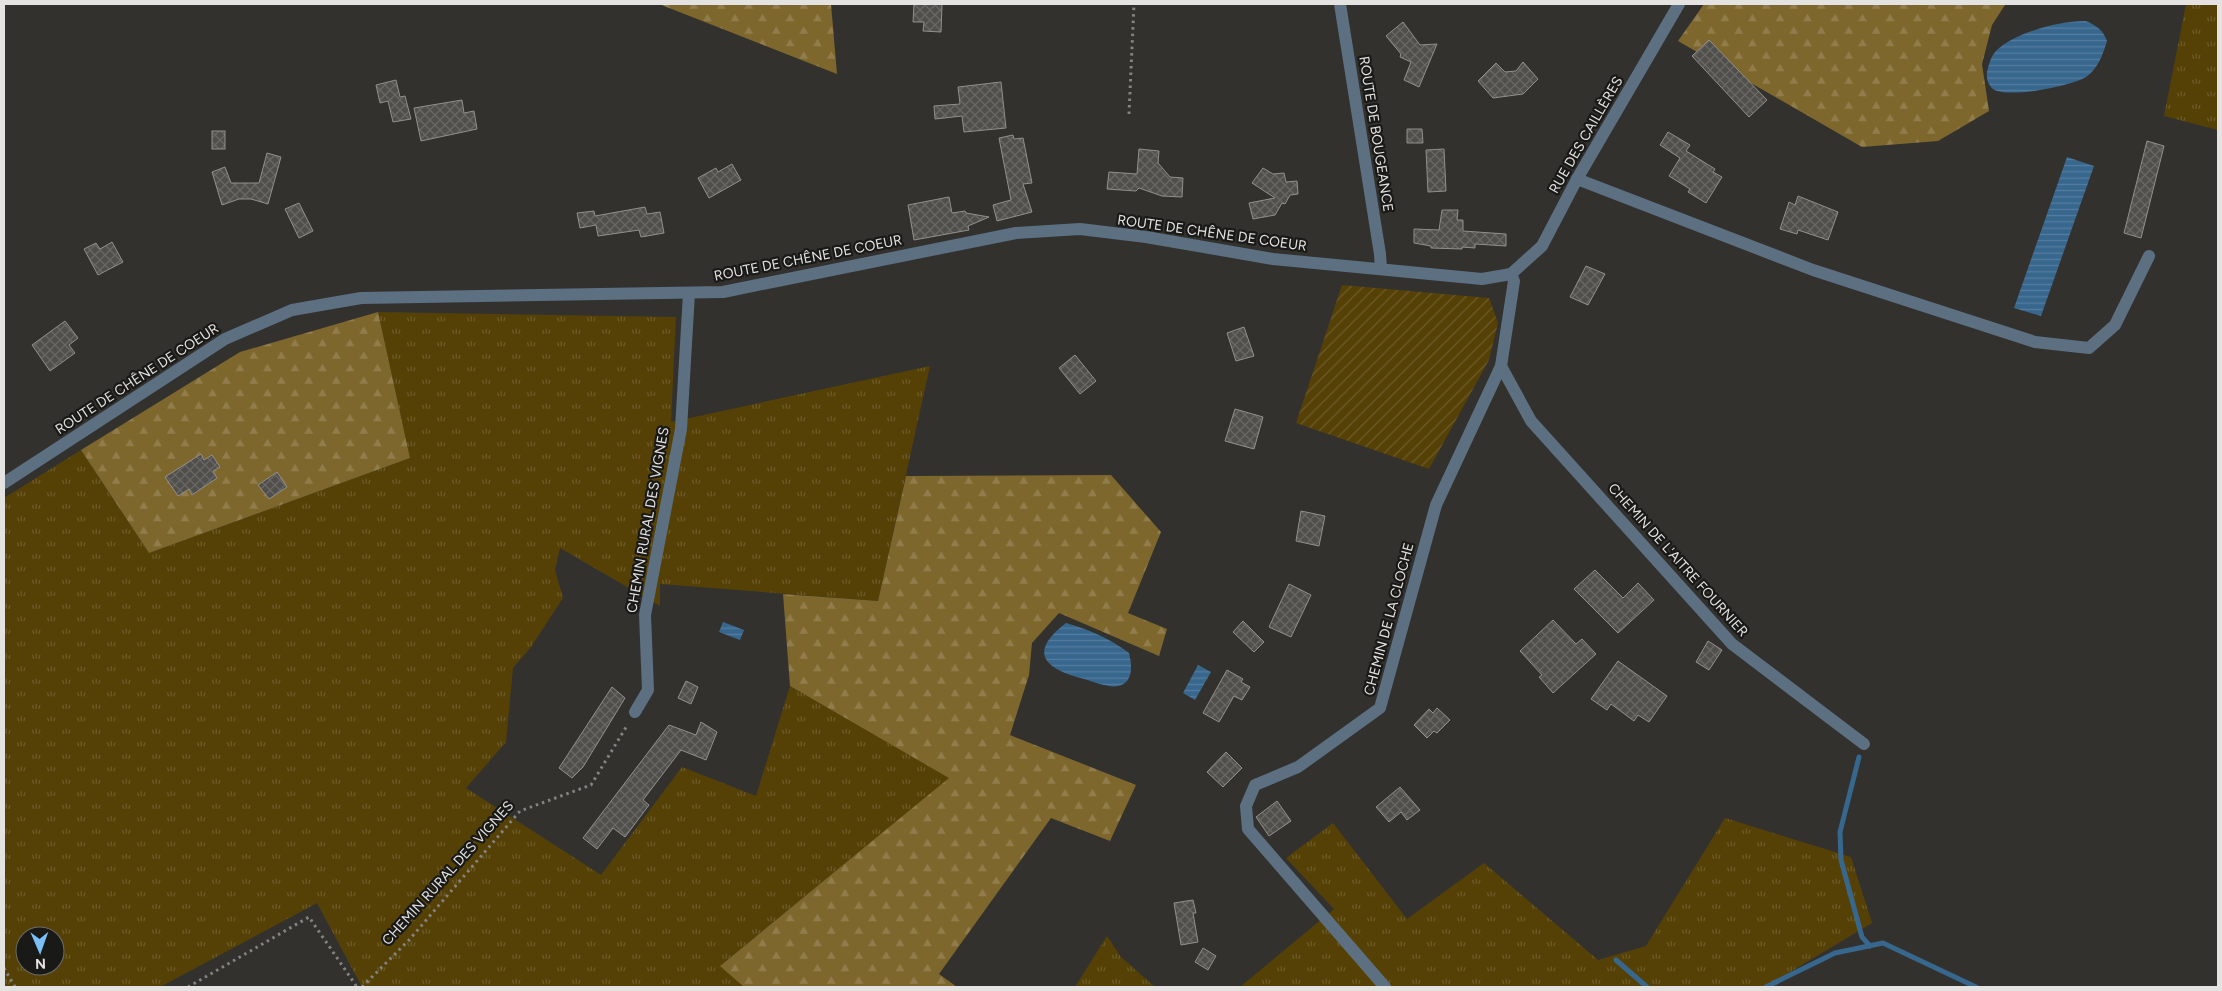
<svg xmlns="http://www.w3.org/2000/svg" width="2222" height="991" viewBox="0 0 2222 991" font-family="Figtree,sans-serif">
	<defs>
		<pattern id="grass-tufts" width="24" height="20" patternUnits="userSpaceOnUse" patternTransform="scale(1.25)"><rect width="24" height="20" fill="#554106"/><path d="M3 7l-1-3M5 7V3M7 7l1-3M15 17l-1-3M17 17v-4M19 17l1-3" fill="none" stroke="#6d5c2a"/></pattern>
		<pattern id="forest-firs" width="22" height="20" patternUnits="userSpaceOnUse" patternTransform="scale(1.25)"><rect width="22" height="20" fill="#7e672d"/><path d="M5 1l3.5 6h-7zM16 11l3.5 6h-7z" fill="#907d4b"/></pattern>
		<pattern id="garden-furrows" width="10" height="10" patternUnits="userSpaceOnUse" patternTransform="scale(1.25)"><rect width="10" height="10" fill="#554106"/><path d="M-1 1l2-2M0 10L10 0M9 11l2-2" fill="none" stroke="#6d5c2a"/></pattern>
		<pattern id="water-rules" width="6" height="5" patternUnits="userSpaceOnUse" patternTransform="scale(1.25)"><rect width="6" height="5" fill="#38678e"/><path d="M0 2.5h6" fill="none" stroke="#557d9e"/></pattern>
		<pattern id="building-cross-hatch" width="8" height="8" patternUnits="userSpaceOnUse" patternTransform="scale(1.25)"><rect width="8" height="8" fill="#504f4b"/><path d="M0 0l8 8M0 8l8-8" fill="none" stroke="#696865"/></pattern>
	</defs>
	<rect width="100%" height="100%" fill="#32312e"/>
	<g fill="url(#grass-tufts)" fill-rule="evenodd">
		<polygon points="2186,4 2218,4 2218,130 2164,116"/>
		<path d="M378,312L676,317L671,422L930,366L878,601L660,584V606L560,548L555,570L563,598L531,647L513,668L506,742L466,788L601,875L682,767L756,796L790,686L950,778L721,965L744,987H362L317,903L160,987H4V498L81,450L149,553L410,458ZM25,936H55V966H25Z"/>
		<polygon points="1725,818 1851,857 1872,923 1765,987 1240,987 1334,909 1286,858 1333,823 1407,919 1484,863 1598,960 1646,946"/>
		<polygon points="1107,936 1121,957 1155,987 1075,987"/>
	</g>
	<g fill="url(#forest-firs)">
		<polygon points="659,4 831,4 837,74"/>
		<polygon points="1704,4 2001,4 2005,5 1992,25 1982,64 1989,111 1938,141 1862,147 1678,41"/>
		<polygon points="378,312 410,458 149,553 81,450 240,352"/>
		<polygon points="1111,475 1161,532 1128,613 1167,629 1159,656 1059,613 1032,643 1029,675 1010,735 1136,785 1110,841 1051,818 939,974 957,987 744,987 720,966 949,778 790,686 783,594 878,601 906,476"/>
	</g>
	<polygon fill="url(#garden-furrows)" points="1342,285 1489,298 1498,323 1489,360 1429,469 1296,423"/>
	<g fill="url(#water-rules)">
		<path d="M2086,21C2097,26 2103,30 2107,41C2103,54 2098,69 2086,77C2071,86 2008,99 1993,89C1988,85 1986,77 1987,72C1989,64 1991,56 1996,51C2013,33 2062,20 2086,21Z"/>
		<polygon points="2067,157 2094,166 2041,316 2014,308"/>
		<polygon points="723,622 744,630 740,640 719,632"/>
		<path d="M1066,623C1088,629 1111,639 1129,653C1132,664 1134,683 1118,686C1109,688 1094,682 1084,679C1045,669 1027,653 1066,623Z"/>
		<polygon points="1198,665 1211,672 1195,700 1183,693"/>
	</g>
	<g fill="none" stroke-linecap="round" stroke-linejoin="round">
		<g stroke="#38678e" stroke-width="5">
			<polyline points="1859,757 1840,832 1841,860 1862,937 1870,946"/>
			<polyline points="1616,960 1647,987"/>
			<polyline points="1766,987 1835,953 1883,943 1976,987"/>
		</g>
	</g>
	<g fill="url(#building-cross-hatch)" stroke="#92908d">
		<polygon points="914,4 942,4 941,32 923,31 924,22 913,22"/>
		<polygon points="1403,22 1420,45 1437,44 1419,87 1404,80 1411,62 1400,57 1401,54 1386,36"/>
		<polygon points="1709,40 1767,100 1749,117 1692,56"/>
		<polygon points="1523,62 1538,79 1523,94 1493,98 1478,81 1496,63 1505,72 1516,71"/>
		<polygon points="396,80 400,97 405,96 411,119 393,122 388,101 380,103 376,85"/>
		<polygon points="1001,82 1006,128 964,132 962,116 935,119 934,106 960,104 958,87"/>
		<polygon points="462,100 464,113 474,111 477,129 421,141 414,108"/>
		<polygon points="1407,129 1422,129 1423,143 1407,143"/>
		<rect x="212" y="131" width="13" height="18"/>
		<polygon points="1668,132 1690,145 1686,151 1715,169 1713,172 1722,177 1706,203 1688,192 1690,189 1669,176 1680,158 1660,145"/>
		<polygon points="1013,135 1014,139 1023,138 1032,183 1023,184 1032,212 997,221 993,205 1011,200 999,138"/>
		<polygon points="2147,141 2164,146 2141,238 2124,233"/>
		<polygon points="1139,149 1159,151 1158,163 1170,177 1183,178 1182,197 1162,196 1139,188 1136,191 1107,189 1109,172 1137,174"/>
		<polygon points="1444,149 1446,191 1428,192 1426,150"/>
		<polygon points="267,153 281,157 268,204 251,199 239,199 222,205 212,172 225,167 231,183 259,183"/>
		<polygon points="732,164 741,180 709,198 698,178 716,168 718,172"/>
		<polygon points="1263,168 1273,174 1284,173 1286,182 1297,181 1298,194 1290,195 1285,204 1282,203 1275,215 1253,219 1249,203 1275,198 1252,183"/>
		<polygon points="1798,196 1838,212 1828,240 1798,230 1797,234 1780,229 1789,202 1795,205"/>
		<polygon points="949,197 952,213 965,211 966,213 989,217 968,226 969,230 914,240 908,205"/>
		<polygon points="299,203 313,231 299,238 285,209"/>
		<polygon points="645,207 647,214 660,212 664,233 641,237 639,230 598,236 596,225 580,228 577,213 594,211 595,216"/>
		<polygon points="1442,210 1458,210 1457,220 1463,220 1463,231 1506,234 1506,246 1475,244 1475,248 1462,247 1462,249 1431,248 1431,246 1414,243 1414,229 1439,230"/>
		<polygon points="112,242 123,262 98,275 84,249 96,243 100,249"/>
		<polygon points="1586,266 1605,274 1588,305 1570,297"/>
		<polygon points="65,321 78,338 69,345 75,353 50,371 32,345"/>
		<polygon points="1244,327 1254,356 1236,361 1227,333"/>
		<polygon points="1075,355 1096,381 1080,394 1059,368"/>
		<polygon points="1235,409 1263,417 1254,449 1225,441"/>
		<polygon points="201,454 204,460 212,455 220,467 213,471 217,478 192,495 189,489 178,496 165,477"/>
		<polygon points="277,472 287,487 269,499 258,485"/>
		<polygon points="1301,511 1325,516 1319,546 1296,541"/>
		<polygon points="1595,570 1623,598 1638,583 1654,600 1618,633 1574,589"/>
		<polygon points="1289,584 1311,595 1291,637 1269,627"/>
		<polygon points="1553,620 1576,644 1582,639 1596,654 1553,693 1539,677 1542,675 1520,651"/>
		<polygon points="1243,621 1264,642 1254,652 1233,632"/>
		<polygon points="1708,641 1722,650 1709,670 1696,662"/>
		<polygon points="1618,661 1667,696 1649,722 1638,715 1634,721 1611,704 1607,710 1591,699"/>
		<polygon points="1227,670 1243,679 1241,682 1250,687 1242,700 1234,696 1219,722 1203,713"/>
		<polygon points="686,681 698,687 691,704 678,698"/>
		<polygon points="612,687 625,698 583,767 572,778 559,768"/>
		<polygon points="1437,708 1450,720 1437,733 1434,731 1427,738 1414,725 1429,709 1433,713"/>
		<polygon points="701,722 717,732 706,760 681,750 643,800 649,805 625,837 613,828 597,849 583,838 669,725 696,735"/>
		<polygon points="1226,752 1242,768 1223,787 1207,772"/>
		<polygon points="1400,787 1420,810 1407,820 1401,812 1389,822 1376,807"/>
		<polygon points="1277,801 1291,821 1269,836 1256,817"/>
		<polygon points="1193,900 1196,913 1193,913 1198,942 1181,945 1174,903"/>
		<polygon points="1203,948 1216,956 1208,970 1195,962"/>
	</g>
	<g fill="none" stroke-linecap="round" stroke-linejoin="round">
		<g stroke="#848381" stroke-width="3" stroke-dasharray="2.5 4" stroke-linecap="butt">
			<polyline points="1129,114 1134,4"/>
			<polyline points="4,968 15,987"/>
			<polyline points="188,987 309,917 357,987"/>
			<polyline points="362,987 409,940 520,811 591,785 628,724"/>
		</g>
		<g stroke="#5c7082" stroke-width="12">
			<polyline points="1340,4 1380,254 1381,269"/>
			<polyline points="1577,179 1813,270 2035,342 2089,348 2115,325 2149,256"/>
			<polyline points="1511,274 1542,246 1577,179 1679,4"/>
			<polyline points="1501,366 1531,421 1732,644 1864,744"/>
			<polyline points="4,483 225,339 292,310 361,298 723,292 1016,233 1080,229 1146,237 1273,259 1482,279 1511,274"/>
			<polyline points="635,712 648,690 645,615 681,429 689,293"/>
			<polyline points="1385,987 1248,829 1246,806 1255,785 1298,767 1380,708 1436,505 1501,366 1514,281 1511,274"/>
		</g>
	</g>
	<g text-anchor="middle" dominant-baseline="central" stroke-width="4.5" stroke-linejoin="round" paint-order="stroke">
		<g font-size="14" fill="#e4e3e1" stroke="#191917">
			<text transform="translate(1376 134) rotate(81)">ROUTE DE BOUGEANCE</text>
			<text transform="translate(1586 135) rotate(-60)">RUE DES CAILLÈRES</text>
			<text transform="translate(1212 233) rotate(8)">ROUTE DE CHÊNE DE COEUR</text>
			<text transform="translate(808 258) rotate(-11)">ROUTE DE CHÊNE DE COEUR</text>
			<text transform="translate(137 379) rotate(-33)">ROUTE DE CHÊNE DE COEUR</text>
			<text transform="translate(648 520) rotate(-80)">CHEMIN RURAL DES VIGNES</text>
			<text transform="translate(1678 560) rotate(48)">CHEMIN DE L'AITRE FOURNIER</text>
			<text transform="translate(1389 619) rotate(-75)">CHEMIN DE LA CLOCHE</text>
			<text transform="translate(448 873) rotate(-48)">CHEMIN RURAL DES VIGNES</text>
		</g>
	</g>
	<rect width="2222" height="991" fill="none" stroke="#e4e3e1" stroke-width="10"/>
	<g transform="translate(40 951) rotate(178)"><circle r="24" fill="#191917" stroke="#6a6a68"/>
	<path d="M0-4L9 19L0 12L-9 19Z" fill="#7abff8"/>
	<text y="-8" font-size="14" font-weight="bold" text-anchor="middle" fill="#e4e3e1">N</text>
	</g>
</svg>
